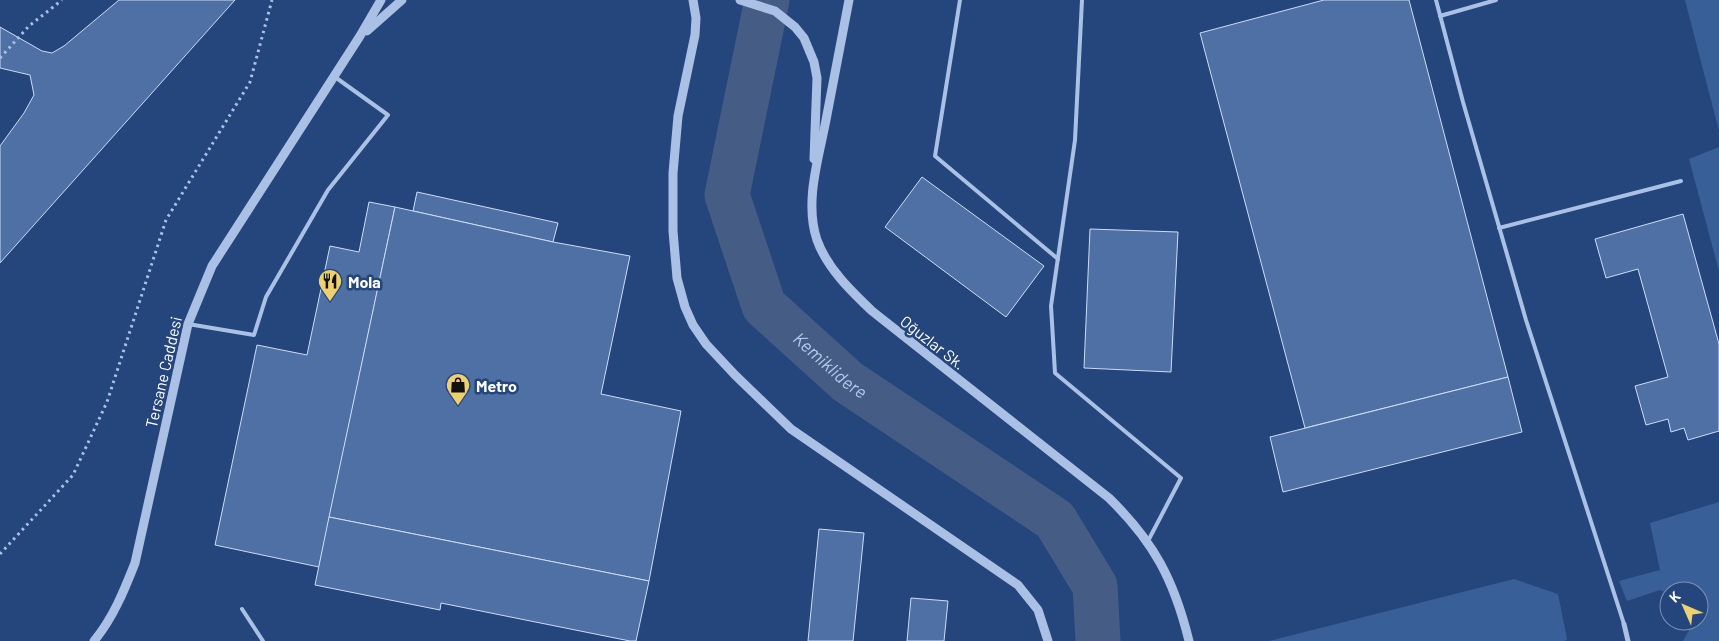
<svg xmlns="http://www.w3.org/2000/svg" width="1719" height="641" viewBox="0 0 1719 641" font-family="Barlow,sans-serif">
	<rect width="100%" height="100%" fill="#25467c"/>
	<g fill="#395f99">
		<polygon points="1685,0 1719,0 1719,131"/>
		<polygon points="1719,147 1719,271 1689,159"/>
		<polygon points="1719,502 1719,641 1683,641 1692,625 1691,621 1699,621 1699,591 1669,591 1669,594 1660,590 1627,601 1619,581 1660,570 1650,523"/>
		<polygon points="1514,579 1558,594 1567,639 1565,641 1269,641"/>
	</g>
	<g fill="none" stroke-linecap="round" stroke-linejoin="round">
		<path stroke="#455d84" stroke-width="45" id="s1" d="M767,0L727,195L764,306L848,382L1055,520L1095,586L1098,641"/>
	</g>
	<g fill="#4e70a5" stroke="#cddcf4">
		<polygon points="119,0 235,0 0,263 0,146 24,113 34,95 30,75 0,68 0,27 42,51 52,53 64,46"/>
		<polygon points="1324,0 1409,0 1508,377 1305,428 1200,33"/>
		<polygon points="922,177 1044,266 1006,317 885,227"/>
		<polygon points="417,192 558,223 553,242 413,211"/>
		<polygon points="369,202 395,207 319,567 215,545 257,345 307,355 330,246 359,252"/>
		<polygon points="395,207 553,242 630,256 601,394 681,411 649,581 329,517"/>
		<polygon points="1683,214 1719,344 1719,431 1688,440 1684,428 1671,432 1668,419 1646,425 1635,386 1668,377 1638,269 1606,278 1595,239"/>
		<polygon points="1090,229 1178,232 1171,372 1084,368"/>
		<polygon points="1508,377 1522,432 1283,492 1270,437"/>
		<polygon points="329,517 649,581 636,641 630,641 441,603 440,610 315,585"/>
		<polygon points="819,529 864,533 853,641 808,641"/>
		<polygon points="911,598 948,601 944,641 907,641"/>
	</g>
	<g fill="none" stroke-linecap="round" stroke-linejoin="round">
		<g stroke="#aac1e5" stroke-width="3" stroke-dasharray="2.5 4" stroke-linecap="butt">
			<polyline points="0,58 29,26 62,0"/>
			<polyline points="0,554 73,475 107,402 166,220 250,82 272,0"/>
		</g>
		<g stroke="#aac1e5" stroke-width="4">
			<polyline points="960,0 935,156 1058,259"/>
			<polyline points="1082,0 1075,140 1051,306 1055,373 1181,478 1148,541"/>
			<polyline points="1436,0 1463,102 1526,320 1624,624"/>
			<polyline points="1440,16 1496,0"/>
			<polyline points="1499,228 1681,181"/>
			<polyline points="188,324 254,335 266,297 328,190 388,115 335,77"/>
			<polyline points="242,609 263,641"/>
		</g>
		<polyline stroke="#aac1e5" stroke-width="5" points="1624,624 1628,641"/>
		<g stroke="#aac1e5" stroke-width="9">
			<polyline points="693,0 696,18 695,35 678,116 673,173 673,231 677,278 685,307 693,325 706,344 735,375 791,429 1018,585 1038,610 1048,641"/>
			<polyline points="740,0 775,11 795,27 804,38 814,62 817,78 814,159"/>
			<path d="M849,0C841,40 834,80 826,120C819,157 804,202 817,240C827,268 851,291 872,311L1109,498C1154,542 1174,580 1189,641"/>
			<polyline points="367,31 402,0"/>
			<path d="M94,641C113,618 124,591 135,563L188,324L212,266L360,36L381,0"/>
		</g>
	</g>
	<defs>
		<g id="restaurant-pin" transform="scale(1.25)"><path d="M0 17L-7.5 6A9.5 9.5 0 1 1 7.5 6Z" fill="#eed16f" stroke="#25467c"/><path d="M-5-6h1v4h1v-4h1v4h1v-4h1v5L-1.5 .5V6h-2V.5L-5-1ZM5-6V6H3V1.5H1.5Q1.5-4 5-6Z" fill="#111"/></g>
		<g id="shop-pin" transform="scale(1.25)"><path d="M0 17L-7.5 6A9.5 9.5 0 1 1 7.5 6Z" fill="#eed16f" stroke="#25467c"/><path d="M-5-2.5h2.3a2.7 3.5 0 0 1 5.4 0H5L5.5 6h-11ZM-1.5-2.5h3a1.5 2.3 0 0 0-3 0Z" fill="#111"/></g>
	</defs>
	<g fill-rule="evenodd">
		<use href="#restaurant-pin" x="330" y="281"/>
		<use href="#shop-pin" x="458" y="385"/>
	</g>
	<g text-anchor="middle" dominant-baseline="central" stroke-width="5" stroke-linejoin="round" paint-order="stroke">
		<g font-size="16" font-weight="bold" fill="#fff" stroke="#25467c" text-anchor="start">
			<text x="348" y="281">Mola</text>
			<text x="476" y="385">Metro</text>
		</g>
		<g font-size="16" fill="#fff" stroke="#25467c">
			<text transform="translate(933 342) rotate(38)">Oğuzlar Sk.</text>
			<text transform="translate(163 372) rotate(-77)">Tersane Caddesi</text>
		</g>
		<g font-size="18" font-style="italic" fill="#b5cbec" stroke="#25467c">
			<text stroke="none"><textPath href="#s1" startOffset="405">Kemiklidere</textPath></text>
		</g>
	</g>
	<g transform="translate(1684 606) rotate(315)"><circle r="24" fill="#25467c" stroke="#7c90b0"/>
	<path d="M0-4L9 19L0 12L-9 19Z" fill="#eed16f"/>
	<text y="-8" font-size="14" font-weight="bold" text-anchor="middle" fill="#ffffff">K</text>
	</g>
</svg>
